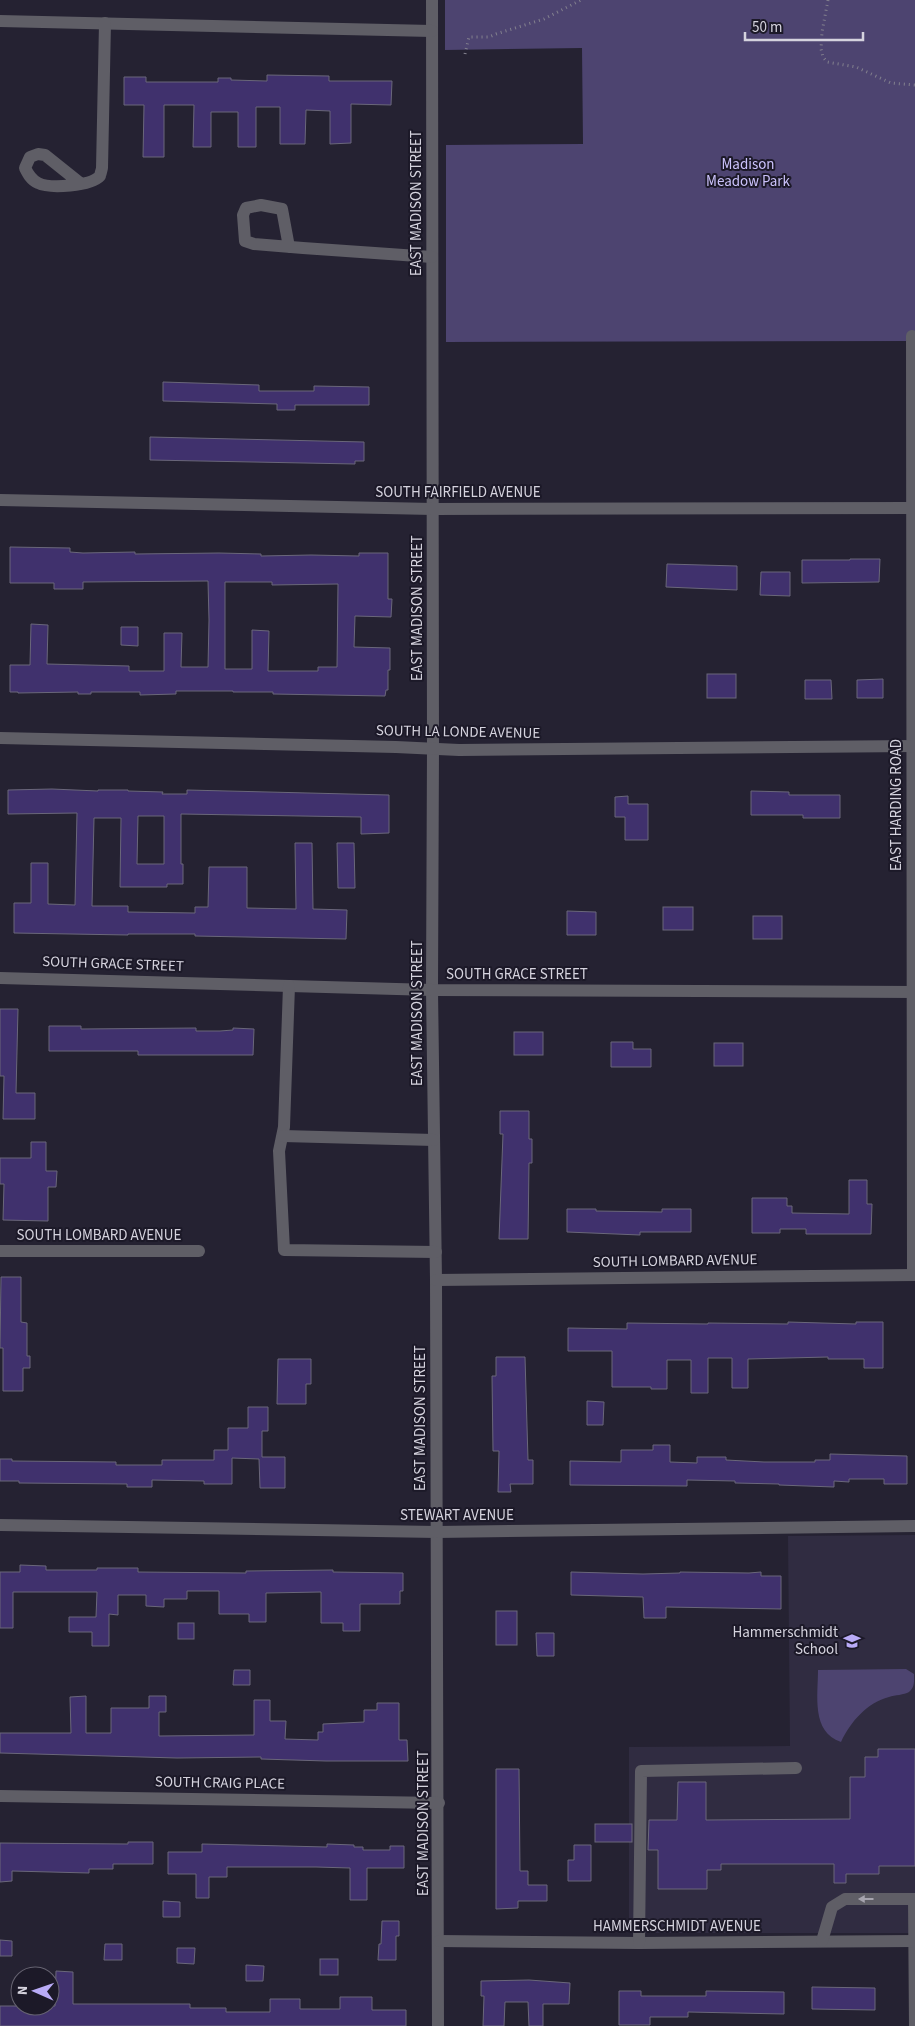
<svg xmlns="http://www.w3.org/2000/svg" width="915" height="2026" viewBox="0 0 915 2026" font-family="'Source Sans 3',sans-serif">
	<rect width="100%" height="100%" fill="#252232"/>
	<polygon fill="#302c41" points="915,1535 915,1933 629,1933 629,1747 790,1746 788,1536"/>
	<g fill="#4d4470">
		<polygon points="445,0 915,0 915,341 446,342 446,145 583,144 582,48 445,50"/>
		<path d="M906,1669L914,1674C914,1681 915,1687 909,1692C904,1695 895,1695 889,1697C867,1703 851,1721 841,1742C811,1732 818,1695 818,1670Z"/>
	</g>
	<g fill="#40316d" stroke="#6a677a" fill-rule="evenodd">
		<polygon points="267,75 329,76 329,81 392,81 391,105 351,104 351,143 330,144 330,111 306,110 305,144 280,144 280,107 256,107 256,147 238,147 238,112 211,112 211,147 193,147 194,105 164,105 164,157 143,157 144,105 124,105 124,77 146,77 146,82 218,82 218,78 231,78 231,80 267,81"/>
		<polygon points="163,382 259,385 259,391 314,391 314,386 369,387 369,405 295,405 295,410 277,410 277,404 163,401"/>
		<polygon points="150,437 364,442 364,461 355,461 355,464 150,460"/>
		<path d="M10,547L70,548V552L83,553L135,552V554L219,553L261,554V556L311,555L359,556V553H388V599H392L391,617L355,616L354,647L390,648V670H388V690H386L385,696L273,694V692H233V691H176V694L140,695V692H91V694H78V692L18,693V692H10V665H30L31,624L48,625L47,664L129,666V671H164V633H182L181,667H208L209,620L208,581L83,582V589H54V583H10ZM225,582H272V585L338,584L337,667H318V671H268L269,631L252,630V669H225Z"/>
		<polygon points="850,559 880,559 879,582 802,583 802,560 850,560"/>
		<polygon points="667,564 737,566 737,590 666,587"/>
		<polygon points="761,572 790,572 790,596 760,595"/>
		<polygon points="121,627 138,627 138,646 121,645"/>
		<rect x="707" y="674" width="29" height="24"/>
		<polygon points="883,679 883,698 857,698 857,680"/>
		<polygon points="805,680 831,680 832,699 805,699"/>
		<path d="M52,789L98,791V790H128V791L163,792L162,794H187V790L389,795V833L361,834V817L181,814V864H183V884H167V887H120L121,818H94L92,906H128V912L195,913V907H208L209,867H247V908L296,909L295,843H312L313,909L347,910L346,939L195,936V934H128V935L14,933V903H31V863H48V904L75,905L77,813L8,814V790ZM138,816H164V864H137Z"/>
		<polygon points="751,791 789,792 789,795 840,795 840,818 803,818 803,815 751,815"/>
		<polygon points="628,796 628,804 648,804 648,840 625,840 625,817 615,817 615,797"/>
		<polygon points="337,843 354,843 355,888 338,888"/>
		<rect x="663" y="907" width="30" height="23"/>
		<polygon points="567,911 596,912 596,935 567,935"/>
		<rect x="753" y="916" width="29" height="23"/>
		<polygon points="0,1009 18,1009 16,1093 35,1093 35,1119 3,1119 4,1076 0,1076"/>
		<polygon points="49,1026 81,1026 81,1029 196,1028 196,1031 220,1031 233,1030 233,1028 254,1029 253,1055 138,1055 138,1051 49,1051"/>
		<rect x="514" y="1032" width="29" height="23"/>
		<polygon points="611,1042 633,1042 633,1049 651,1049 651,1067 611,1067"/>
		<rect x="714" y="1043" width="29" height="23"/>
		<polygon points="500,1111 529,1111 529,1139 532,1139 532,1163 529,1163 528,1239 499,1239 503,1134 500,1134"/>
		<polygon points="31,1142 46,1142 46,1171 57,1171 56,1187 48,1187 48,1221 3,1220 4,1184 0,1184 0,1158 31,1158"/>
		<polygon points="849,1180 867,1180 867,1204 872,1204 871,1234 806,1234 806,1229 780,1229 780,1233 752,1233 752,1198 787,1198 787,1206 792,1206 792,1213 849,1214"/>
		<polygon points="567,1209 596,1209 596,1211 662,1212 662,1209 691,1209 691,1232 640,1232 640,1235 567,1232"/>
		<polygon points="1,1277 21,1277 21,1322 27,1323 27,1356 30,1356 30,1368 23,1368 23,1391 3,1391 3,1348 0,1348"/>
		<polygon points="788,1322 856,1324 856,1322 883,1322 883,1368 864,1368 864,1359 828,1359 828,1357 748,1359 748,1388 732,1388 732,1358 708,1358 708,1393 691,1393 691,1360 667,1360 667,1389 651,1389 651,1387 612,1387 612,1351 568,1351 568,1328 627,1329 627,1323 708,1324 708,1323 788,1324"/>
		<polygon points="496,1357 525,1357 528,1460 533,1460 533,1484 510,1484 511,1492 498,1492 499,1451 493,1451 492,1376 496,1376"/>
		<polygon points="278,1359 311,1359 311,1384 306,1384 306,1404 277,1404"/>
		<polygon points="587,1401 604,1402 603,1425 587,1425"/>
		<polygon points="248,1407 268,1407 268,1431 262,1431 262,1457 285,1457 285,1488 260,1488 259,1459 232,1458 232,1484 204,1484 204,1481 152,1480 152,1487 127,1487 127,1484 19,1483 19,1481 0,1481 0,1459 12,1459 12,1461 116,1462 116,1465 162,1465 162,1460 214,1460 214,1450 228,1450 228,1428 248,1428"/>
		<polygon points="653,1445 670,1445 670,1462 697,1463 697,1457 726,1457 726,1460 764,1462 815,1462 815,1460 830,1460 830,1454 907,1456 907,1484 884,1484 884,1479 849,1479 849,1482 834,1481 834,1487 779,1485 779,1484 735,1483 735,1481 687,1480 687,1486 570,1485 570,1461 621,1462 621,1450 653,1450"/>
		<polygon points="20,1565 46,1566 46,1570 97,1570 97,1568 138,1568 138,1572 246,1573 246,1571 333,1570 333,1572 403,1573 403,1591 400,1591 400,1604 360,1604 360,1631 343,1631 343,1623 321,1623 321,1592 266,1593 266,1622 249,1622 249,1614 219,1614 219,1591 187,1591 187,1599 164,1599 164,1607 146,1606 146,1595 118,1595 118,1615 109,1614 109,1646 92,1646 92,1632 69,1632 69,1617 96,1617 97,1592 13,1592 13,1628 0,1628 0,1572 20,1572"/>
		<polygon points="571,1572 643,1574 680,1573 680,1572 749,1573 761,1572 761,1576 781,1576 781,1609 666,1607 666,1618 644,1618 643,1597 571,1595"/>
		<rect x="496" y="1611" width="21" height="34"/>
		<rect x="178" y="1623" width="16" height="16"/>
		<polygon points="536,1633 554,1633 554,1656 537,1656"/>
		<polygon points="234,1670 250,1670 250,1685 233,1685"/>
		<polygon points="86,1696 86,1733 111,1733 111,1708 149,1708 149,1696 166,1696 166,1712 159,1712 159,1736 254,1735 254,1700 270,1700 270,1721 286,1721 285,1739 318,1740 318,1732 323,1732 323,1724 364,1722 364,1710 377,1710 377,1703 399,1703 399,1740 407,1740 408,1761 326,1761 261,1759 261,1757 177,1758 0,1753 0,1733 71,1733 70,1697"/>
		<polygon points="878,1749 915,1749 915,1866 879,1866 879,1874 846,1874 846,1883 834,1883 834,1864 721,1864 721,1870 707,1870 707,1889 658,1889 658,1850 648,1850 649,1820 677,1820 678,1782 706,1782 706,1820 850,1819 850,1777 865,1777 865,1757 878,1757"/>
		<polygon points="496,1769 519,1769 520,1871 528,1871 528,1885 547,1885 547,1901 518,1901 518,1908 496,1909"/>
		<rect x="595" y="1824" width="37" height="18"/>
		<polygon points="128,1842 153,1842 153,1864 113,1864 113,1869 89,1869 89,1873 12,1871 12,1881 0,1882 0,1843 128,1844"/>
		<polygon points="202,1844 327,1847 327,1844 354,1845 354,1847 363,1847 363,1850 390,1850 390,1846 404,1846 404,1868 367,1868 367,1900 350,1900 350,1868 316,1867 227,1867 227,1877 209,1877 209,1898 196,1898 196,1874 168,1874 168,1852 202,1852"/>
		<polygon points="574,1845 591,1845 591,1881 568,1881 568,1860 574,1860"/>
		<polygon points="163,1901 180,1902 180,1917 163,1917"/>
		<polygon points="382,1921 399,1921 399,1936 396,1936 396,1960 378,1960 379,1944 381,1944"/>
		<polygon points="0,1940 12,1941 12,1956 0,1956"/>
		<polygon points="105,1944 122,1944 122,1960 104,1960"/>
		<polygon points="177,1948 195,1948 194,1964 177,1963"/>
		<rect x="320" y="1959" width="18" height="16"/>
		<polygon points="246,1965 264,1966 263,1981 246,1981"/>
		<polygon points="56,1971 73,1972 73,2004 190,2004 190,2008 226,2008 226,2012 270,2012 270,1999 300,1999 300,2009 340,2009 340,1997 372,1997 372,2010 406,2010 406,2026 0,2026 0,2006 55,2006"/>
		<polygon points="529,1980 570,1983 569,2004 543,2004 543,2026 529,2026 528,2002 505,2002 504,2026 483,2026 484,1996 481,1996 481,1981"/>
		<polygon points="812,1987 875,1988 875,2010 812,2009"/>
		<polygon points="619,1991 641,1991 641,1996 706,1996 706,1991 784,1992 784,2014 688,2012 688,2017 650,2017 650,2025 619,2025"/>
	</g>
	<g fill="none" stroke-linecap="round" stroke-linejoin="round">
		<g stroke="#83818e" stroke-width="3" stroke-dasharray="1 4" stroke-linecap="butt">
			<polyline points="828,0 822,32 821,49 823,57 827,62 856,67 891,83 915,85"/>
			<polyline points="465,54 469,37 489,37 496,34 544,19 581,0"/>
		</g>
		<g stroke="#5f5e66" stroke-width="12">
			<polyline points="432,0 433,748 432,990 436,1280 438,2026"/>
			<polyline points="0,21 432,31"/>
			<path d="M80,183L45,155L38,154L30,157L25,168C28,174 31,180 38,183C50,189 91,186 100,176C100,175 102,169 102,168L105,23"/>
			<polyline points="289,247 282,209 261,205 246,208 243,215 245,241 254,244 303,248 432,257"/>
			<polyline points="912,336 913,1275"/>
			<polyline points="0,500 433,509 915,508"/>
			<polyline points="0,738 396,747 459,750 915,746"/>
			<polyline points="0,978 432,990 915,992"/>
			<polyline points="289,986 284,1127 279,1151 284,1250 436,1252"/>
			<polyline points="283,1136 434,1140"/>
			<polyline points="0,1251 199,1251"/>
			<polyline points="436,1280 915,1275"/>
			<polyline points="0,1525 437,1532 915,1526"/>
			<polyline points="0,1796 439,1803"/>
			<polyline points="914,1899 915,2026"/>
			<polyline points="439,1941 639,1943 915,1941"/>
			<polyline points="822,1941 832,1907 845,1899 915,1899"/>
			<polyline points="639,1943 641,1771 796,1768"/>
		</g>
	</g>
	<defs><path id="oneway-solid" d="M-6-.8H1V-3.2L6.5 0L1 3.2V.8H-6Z" transform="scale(1.25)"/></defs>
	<use fill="#a6a4ae" href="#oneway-solid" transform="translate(866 1899) rotate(180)"/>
	<defs>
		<g id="school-bare" transform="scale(1.35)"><path d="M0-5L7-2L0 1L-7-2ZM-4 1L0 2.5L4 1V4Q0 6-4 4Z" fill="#b9abf7" stroke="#1c1928" stroke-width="2.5" paint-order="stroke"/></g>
	</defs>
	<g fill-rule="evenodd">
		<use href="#school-bare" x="852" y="1641"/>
	</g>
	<g text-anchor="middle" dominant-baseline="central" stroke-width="4" stroke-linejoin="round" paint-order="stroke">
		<g font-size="15" fill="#cbc2fb" stroke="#1c1928">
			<text x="748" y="164">Madison<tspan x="748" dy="17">Meadow Park</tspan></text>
		</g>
		<g font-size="15" fill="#d5d3de" stroke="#1c1928">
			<text transform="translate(416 203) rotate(-90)">EAST MADISON STREET</text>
			<text x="458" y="492">SOUTH FAIRFIELD AVENUE</text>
			<text transform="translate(417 608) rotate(-90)">EAST MADISON STREET</text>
			<text transform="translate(458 732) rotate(1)">SOUTH LA LONDE AVENUE</text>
			<text transform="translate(896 805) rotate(-90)">EAST HARDING ROAD</text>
			<text transform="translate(113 964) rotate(2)">SOUTH GRACE STREET</text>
			<text x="517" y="974">SOUTH GRACE STREET</text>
			<text transform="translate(417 1013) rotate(-90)">EAST MADISON STREET</text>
			<text x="99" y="1235">SOUTH LOMBARD AVENUE</text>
			<text transform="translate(675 1261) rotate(-1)">SOUTH LOMBARD AVENUE</text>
			<text transform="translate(420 1418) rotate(-90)">EAST MADISON STREET</text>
			<text x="457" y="1515">STEWART AVENUE</text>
			<text transform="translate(220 1783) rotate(1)">SOUTH CRAIG PLACE</text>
			<text transform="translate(423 1823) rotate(-90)">EAST MADISON STREET</text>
			<text x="677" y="1926">HAMMERSCHMIDT AVENUE</text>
		</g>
		<g font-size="15" fill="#d5d3de" stroke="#1c1928" text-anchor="end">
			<text x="838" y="1632">Hammerschmidt<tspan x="838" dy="17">School</tspan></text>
		</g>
	</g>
	<g transform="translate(35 1991) rotate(272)"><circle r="24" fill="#1c1928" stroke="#666371"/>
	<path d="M0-4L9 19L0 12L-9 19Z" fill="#b9abf7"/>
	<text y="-8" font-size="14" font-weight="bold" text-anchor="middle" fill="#d5d3de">N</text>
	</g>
	<path d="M745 32v8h118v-8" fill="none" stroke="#d5d3de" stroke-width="2.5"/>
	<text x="752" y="32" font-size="15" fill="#d5d3de" stroke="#1c1928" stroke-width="4" paint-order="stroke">50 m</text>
</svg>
